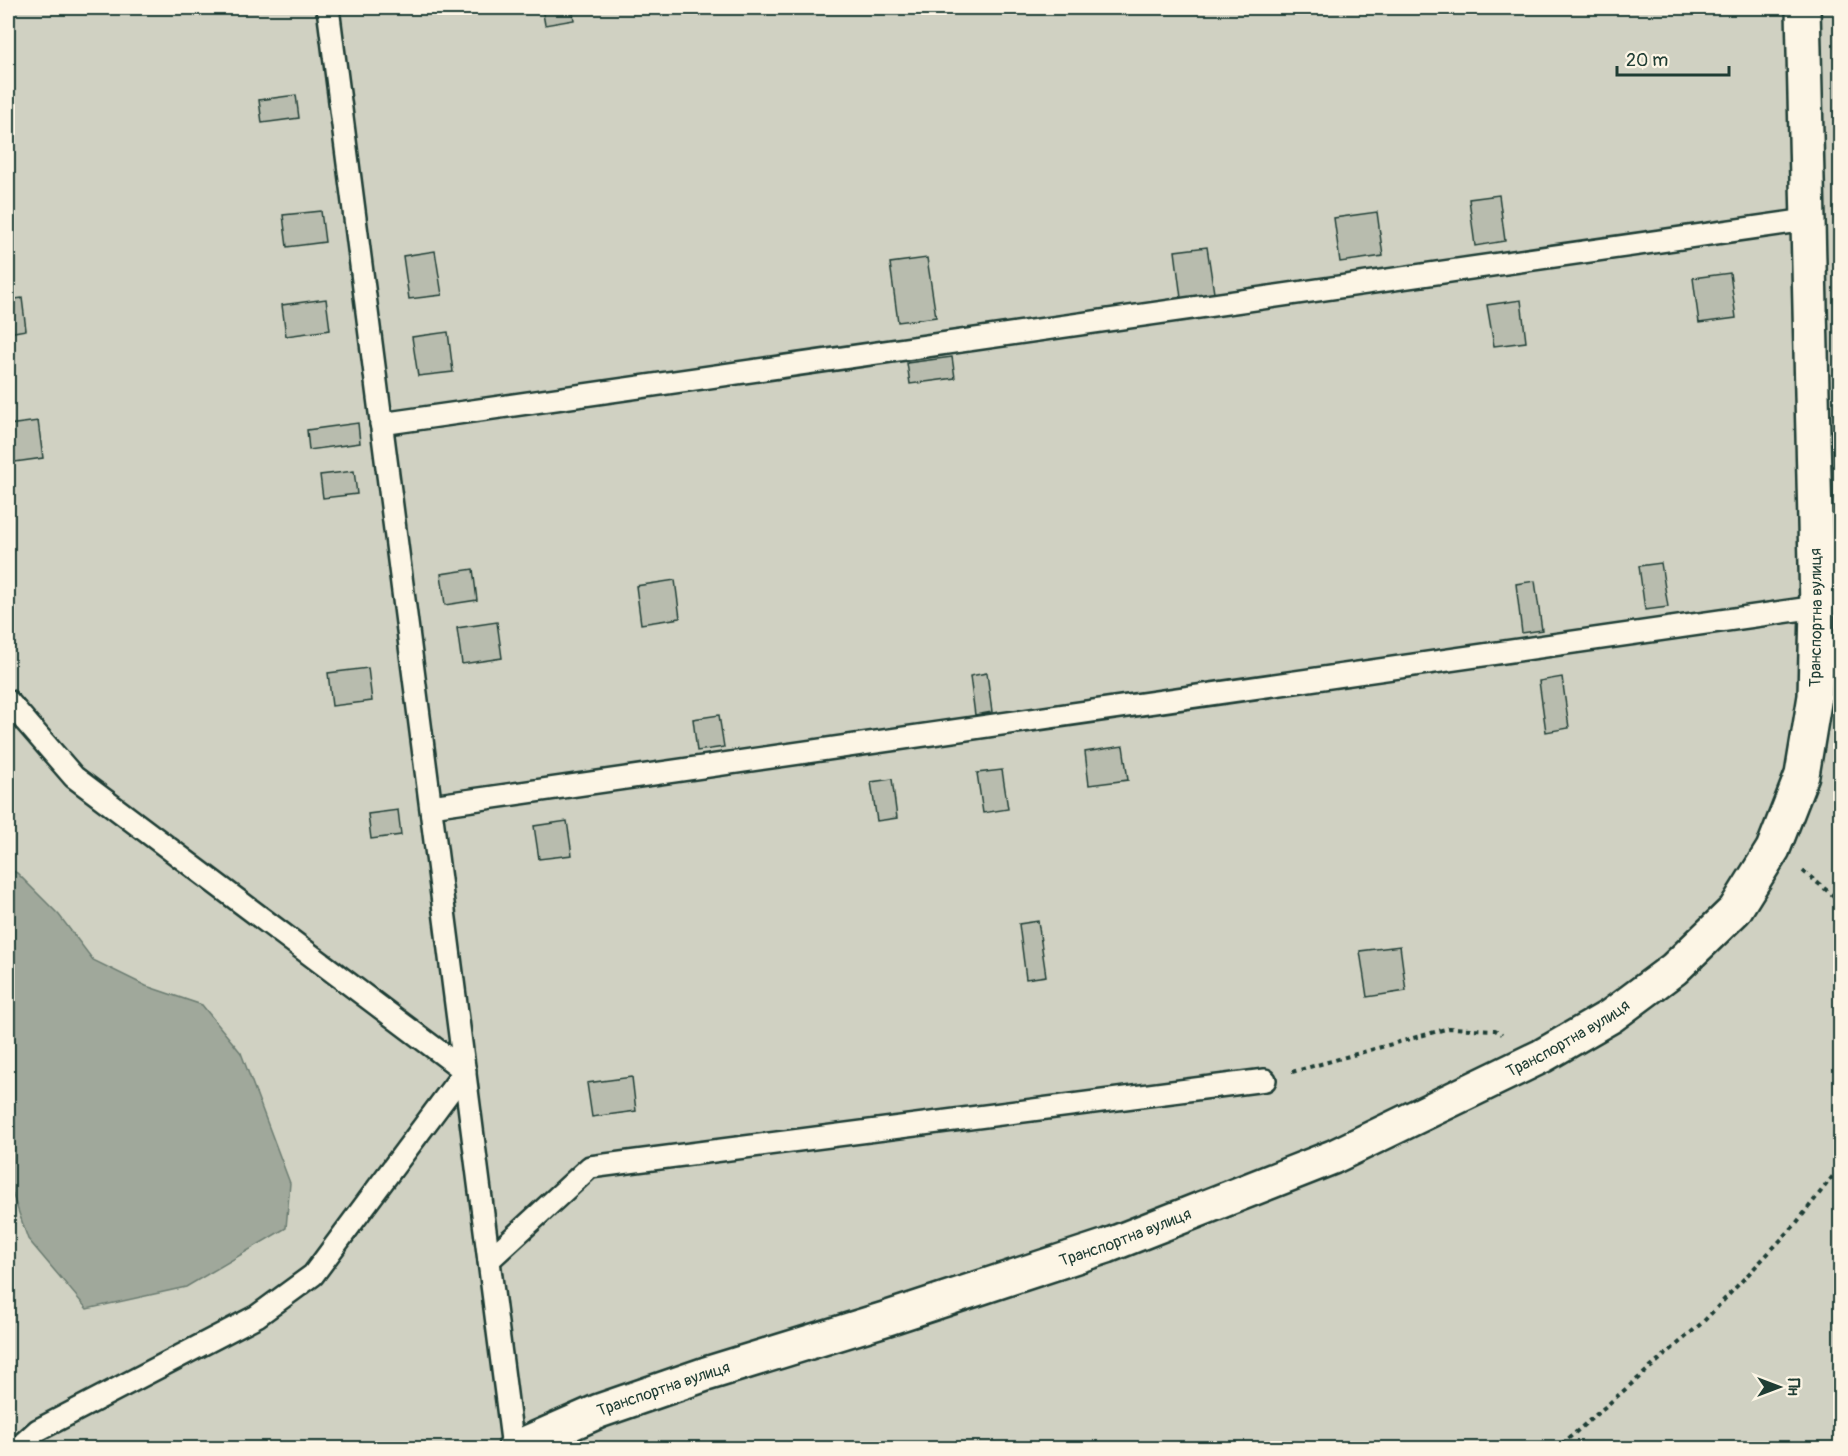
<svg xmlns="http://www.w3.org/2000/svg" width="1848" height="1456" viewBox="0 0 1848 1456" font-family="Pangolin,sans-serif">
	<rect width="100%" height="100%" fill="#f3eede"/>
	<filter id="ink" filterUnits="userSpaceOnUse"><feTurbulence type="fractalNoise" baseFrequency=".0167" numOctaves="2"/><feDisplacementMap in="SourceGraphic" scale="12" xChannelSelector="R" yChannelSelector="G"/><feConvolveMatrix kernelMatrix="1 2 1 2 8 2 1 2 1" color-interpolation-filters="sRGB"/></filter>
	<g filter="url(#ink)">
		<rect fill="#d0d1c2" stroke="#78877b" stroke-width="1.5" x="8" y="8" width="1832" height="1440"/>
		<polygon fill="#a0a89b" stroke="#6c7d72" stroke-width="1.5" points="8,869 17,873 59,915 93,960 146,986 202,1005 241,1053 290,1183 286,1228 186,1287 87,1309 28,1239 8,1181"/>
		<g fill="#b8bcae" stroke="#1f3d34" stroke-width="1.5">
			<polygon points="542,8 572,8 574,20 545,25"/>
			<polygon points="296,95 299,118 262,123 259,100"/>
			<polygon points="8,131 11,157 8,157"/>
			<polygon points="10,181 14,208 8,209 8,182"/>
			<polygon points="1499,195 1505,241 1475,246 1469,199"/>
			<polygon points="321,211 325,242 287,247 283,215"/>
			<polygon points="1377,212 1383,256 1340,262 1334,218"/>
			<polygon points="1207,247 1214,293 1181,298 1175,251"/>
			<polygon points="435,251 442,295 409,299 403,256"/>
			<polygon points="927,258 936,317 898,322 890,263"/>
			<polygon points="1730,273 1736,318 1699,323 1693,278"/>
			<polygon points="22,298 26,330 8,333 8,300"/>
			<polygon points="326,299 330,330 286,336 282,305"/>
			<polygon points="1521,300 1526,342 1494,346 1487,305"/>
			<polygon points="448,332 453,372 418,376 412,337"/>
			<polygon points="952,357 955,378 910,384 907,363"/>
			<polygon points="38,421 43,458 8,463 8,425"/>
			<polygon points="358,423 360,443 309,450 307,430"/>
			<polygon points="354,471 357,494 323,498 320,475"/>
			<polygon points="1661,563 1668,607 1645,610 1639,566"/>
			<polygon points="473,569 477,600 445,605 441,574"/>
			<polygon points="675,580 680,618 641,624 636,586"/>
			<polygon points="1535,581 1542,630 1522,633 1516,584"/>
			<polygon points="497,622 502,658 462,664 457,628"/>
			<polygon points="368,668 372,701 332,706 328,673"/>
			<polygon points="987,673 992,712 975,715 970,676"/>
			<polygon points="1562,677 1569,728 1546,732 1539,681"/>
			<polygon points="719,715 724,747 697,751 693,719"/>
			<polygon points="1123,746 1128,780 1089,785 1085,752"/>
			<polygon points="1002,770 1008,809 983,813 977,773"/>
			<polygon points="892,779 897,818 877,821 871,782"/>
			<polygon points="398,810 401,835 371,839 368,814"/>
			<polygon points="567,821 572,855 539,859 534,826"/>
			<polygon points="1038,921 1046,976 1026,979 1019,924"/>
			<polygon points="1400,946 1406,991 1367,997 1360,951"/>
			<polygon points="632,1077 636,1111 592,1117 587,1083"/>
		</g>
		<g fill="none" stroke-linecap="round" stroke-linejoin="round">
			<g stroke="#1f3d34" stroke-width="26">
				<g id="service">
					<polyline points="328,8 513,1448"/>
					<polyline points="381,424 1807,220"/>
					<polyline points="8,701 74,777 465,1071 313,1275 257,1316 38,1430 18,1448"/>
					<polyline points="431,806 1817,607"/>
					<polyline points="489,1260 590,1167 1265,1080"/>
				</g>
			</g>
			<g stroke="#1f3d34" stroke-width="38">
				<g id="minor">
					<path id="s1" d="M515,1448L599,1411L706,1374L888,1318L1107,1246L1333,1157L1542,1056L1611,1016L1674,969L1735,910L1773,849L1802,775L1815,696L1817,607L1803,8"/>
				</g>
			</g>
			<g stroke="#1f3d34" stroke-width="4" stroke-dasharray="4.5 4.5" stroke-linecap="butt">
				<polyline points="1803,871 1840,901"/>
				<polyline points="1292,1072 1449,1028 1495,1030 1502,1034"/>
				<polyline points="1553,1448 1561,1445 1703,1322 1794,1226 1836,1172 1840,1158"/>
			</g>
			<use href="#service" stroke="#fcf5e5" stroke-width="21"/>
			<use href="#minor" stroke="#fcf5e5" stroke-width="33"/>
		</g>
	</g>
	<g text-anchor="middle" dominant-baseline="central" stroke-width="6" stroke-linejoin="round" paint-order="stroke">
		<g font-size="16" fill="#1f3d34" stroke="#fcf5e5">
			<text stroke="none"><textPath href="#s1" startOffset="1654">Транспортна вулиця</textPath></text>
			<text stroke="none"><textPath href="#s1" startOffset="1132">Транспортна вулиця</textPath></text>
			<text stroke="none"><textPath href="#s1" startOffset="646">Транспортна вулиця</textPath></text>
			<text stroke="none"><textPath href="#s1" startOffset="160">Транспортна вулиця</textPath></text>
		</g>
	</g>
	<rect width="1848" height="1456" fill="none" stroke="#fcf5e5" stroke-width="30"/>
	<rect x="15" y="15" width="1818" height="1426" fill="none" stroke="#1f3d34" stroke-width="2" filter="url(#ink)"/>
	<g transform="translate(1779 1387) rotate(90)" stroke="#fcf5e5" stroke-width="4.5" paint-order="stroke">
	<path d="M0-4.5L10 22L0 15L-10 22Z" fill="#1f3d34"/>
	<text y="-9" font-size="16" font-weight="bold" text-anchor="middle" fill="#1f3d34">Пн</text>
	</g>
	<path d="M1617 66v9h112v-9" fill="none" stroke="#1f3d34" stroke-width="3"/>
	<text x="1626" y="66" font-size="18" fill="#1f3d34" stroke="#fcf5e5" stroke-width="4.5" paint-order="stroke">20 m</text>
</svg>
